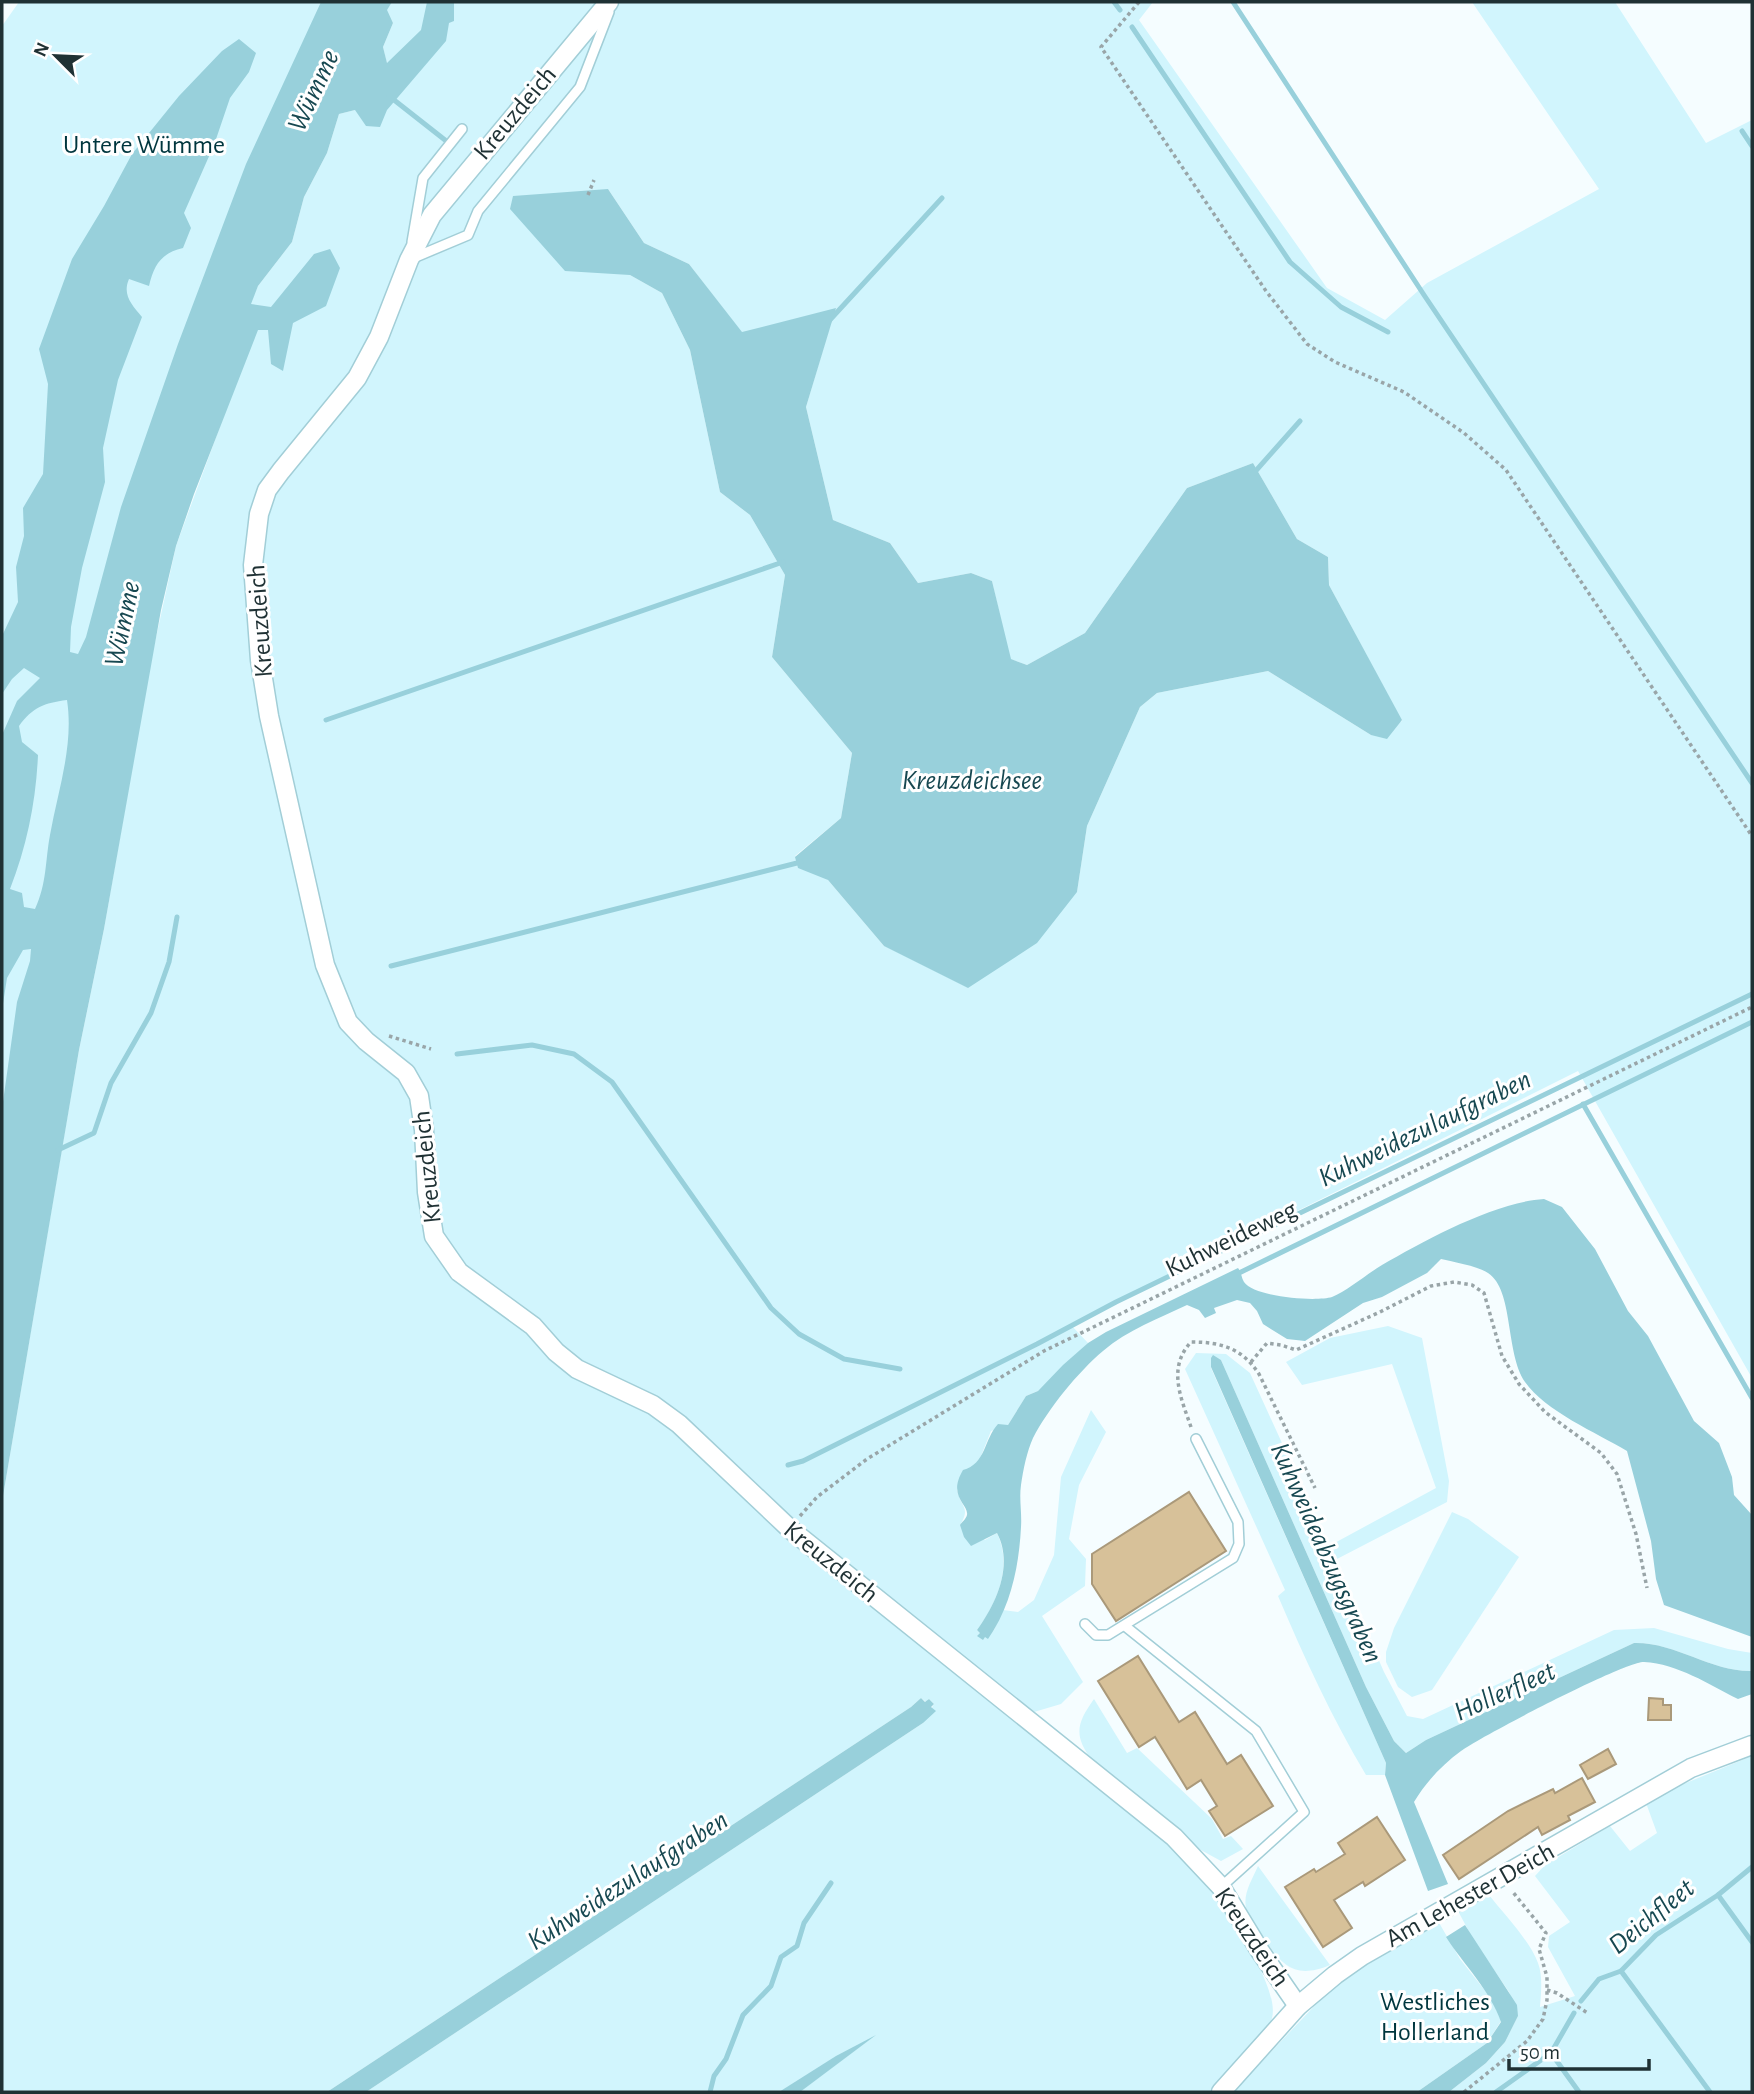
<svg xmlns="http://www.w3.org/2000/svg" width="1754" height="2094" viewBox="0 0 1754 2094" font-family="'Alegreya Sans',sans-serif">
	<rect width="100%" height="100%" fill="#f5fdff"/>
	<g fill="#d1f5fd" fill-rule="evenodd">
		<polygon points="19,2 363,2 137,589 2,1333 2,26"/>
		<path d="M392,2H1153L1139,20L1327,288L1385,320L1427,283L1599,189L1472,2H1615L1706,143L1752,120V1378L1578,1071L1070,1324L1088,1343L1038,1391L1026,1396L1008,1425L991,1431L979,1461L957,1490C961,1508 971,1507 960,1525L985,1540L997,1533C1013,1566 997,1603 977,1630L985,1637L994,1630L1003,1610L1018,1612L1034,1600L1054,1555L1061,1477L1091,1410L1106,1432L1079,1485L1069,1539L1086,1559L1085,1586L1042,1616L1083,1682L1061,1704L1034,1712L959,1656L950,1667L1166,1842C1176,1852 1188,1861 1197,1872C1219,1899 1281,1985 1272,2018C1266,2042 1227,2074 1210,2092H366L923,1723L934,1704L929,1699L926,1702L921,1698L911,1707L327,2092H2V1502L62,1148L79,1050L104,929L150,665L176,546L229,402L250,304L258,286L292,242L304,197L327,153L339,114L355,110L387,64L383,47L393,23L386,10ZM608,189L644,243L689,264L742,333L835,309L806,407L833,520L890,543L918,583L971,573L992,581L1010,659L1027,665L1085,633L1187,488L1253,463L1297,539L1328,557L1329,585L1402,721L1371,735L1268,671L1157,693L1140,707L1087,826L1077,892L884,946L828,880L795,856L841,818L852,753L772,657L785,575L750,515L720,492L690,350L662,293L630,275Z"/>
		<path d="M1388,1326L1422,1338L1449,1481L1447,1502L1335,1560L1384,1672L1407,1716L1423,1719L1614,1630L1654,1628L1728,1649L1752,1653V1671C1711,1672 1676,1642 1634,1643L1426,1740L1406,1753L1394,1741L1366,1687L1221,1360L1211,1359V1368L1386,1763L1385,1775H1366C1332,1718 1304,1657 1278,1596L1285,1590L1185,1369L1196,1353L1226,1354L1250,1373L1329,1546L1436,1488L1392,1364L1302,1385L1286,1362L1330,1338Z"/>
		<polygon points="1452,1512 1468,1519 1519,1557 1432,1690 1412,1697 1398,1687 1386,1662 1386,1652 1394,1628"/>
		<path d="M1094,1699L1127,1753L1137,1748L1212,1819L1223,1839L1231,1836L1243,1849L1221,1861L1199,1849L1092,1760C1073,1735 1077,1723 1094,1699Z"/>
		<path d="M1752,1756V2092H1449L1486,2063L1505,2042L1518,2016L1509,1992L1473,1939L1458,1911L1489,1895C1504,1914 1530,1941 1538,1963C1543,1976 1541,1993 1540,2007L1575,1996L1548,1947L1549,1936L1570,1922L1535,1876L1545,1865L1610,1826L1630,1851L1657,1833L1646,1803L1659,1794Z"/>
		<path d="M1258,1866L1330,1965C1292,1981 1280,1963 1260,1932C1255,1925 1247,1916 1246,1908C1243,1893 1252,1880 1258,1866Z"/>
		<polygon points="1438,1921 1460,1959 1494,2002 1501,2021 1487,2043 1417,2092 1233,2092 1321,1999 1361,1965"/>
	</g>
	<g fill="#98d0db" fill-rule="evenodd">
		<path d="M321,2H392L387,10L393,23L383,47L387,63L421,30L427,2H454V21L449,23L446,41L387,110L380,127L366,126L355,110L339,114L327,153L304,197L292,242L258,286L251,304L271,307L314,254L330,249L340,268L326,306L293,323L283,371L271,364L268,330H258L194,494L176,546L161,610L104,929L79,1050L2,1502V1109L17,1002L30,961L31,949L23,950L7,978L2,1010V735L17,701L40,678L24,668L12,679L2,694V636L18,602L16,567L24,536L23,508L43,474L48,384L39,349L72,259L104,206L132,154L179,96L222,51L239,39L256,53L249,72L230,98L214,145L184,213L191,228L183,248C161,253 154,265 149,286L129,279C122,295 132,305 142,317L118,380L103,448L105,482L82,568L71,627L70,652L78,654L86,637L121,507L178,344L246,164ZM67,700C74,746 58,790 50,835C45,862 47,883 35,909L24,907L22,893L10,889C27,846 36,801 38,755L22,742L19,726C33,707 44,703 67,700Z"/>
		<polygon points="608,189 644,243 689,264 742,332 836,308 806,407 833,520 890,543 918,583 971,573 992,581 1011,659 1027,665 1085,633 1187,488 1253,463 1297,539 1328,557 1329,585 1402,720 1387,739 1371,735 1268,671 1157,693 1140,707 1087,826 1077,892 1037,943 968,988 884,946 828,880 798,868 795,857 841,818 852,753 772,657 785,575 750,515 720,492 690,350 662,293 630,275 565,271 510,209 513,196"/>
		<path d="M1544,1199L1562,1207L1595,1249L1628,1311L1648,1336L1694,1421L1719,1443L1732,1477L1734,1495L1752,1515V1637L1664,1605L1656,1579L1651,1541L1627,1451C1597,1433 1545,1411 1525,1382C1505,1352 1514,1290 1488,1273C1478,1266 1453,1262 1441,1259L1427,1273L1382,1297L1363,1303L1305,1341L1287,1339L1263,1324L1257,1311L1250,1303L1237,1300L1214,1308L1216,1313L1205,1318L1199,1310L1187,1305C1160,1318 1127,1330 1103,1351C1078,1372 1048,1409 1033,1438C1027,1451 1023,1470 1021,1485C1019,1499 1022,1513 1021,1527C1019,1566 1011,1606 988,1639L985,1637L983,1640L977,1636L980,1633L977,1630C996,1604 1014,1565 997,1533L971,1546L964,1537L960,1525C962,1522 966,1519 967,1515C969,1504 947,1497 963,1470C986,1464 984,1439 998,1424L1008,1425L1026,1396L1038,1391L1063,1365L1088,1343L1106,1332L1238,1268C1242,1273 1241,1277 1244,1282C1254,1297 1315,1302 1332,1297C1347,1291 1367,1274 1382,1265C1425,1240 1495,1202 1544,1199Z"/>
		<path d="M1213,1355L1221,1360L1366,1687L1394,1741L1406,1753L1426,1740L1634,1643C1676,1642 1711,1672 1752,1671V1694L1738,1699C1708,1684 1678,1664 1644,1662C1626,1661 1481,1736 1461,1751C1442,1765 1426,1782 1414,1802L1448,1884L1428,1891L1385,1775L1386,1763L1211,1367V1358Z"/>
		<polygon points="921,1698 925,1702 929,1699 934,1704 931,1707 936,1711 923,1723 366,2092 327,2092 911,1707"/>
		<path d="M1465,1925L1517,2005L1518,2016L1505,2042L1486,2063L1449,2092H1417L1487,2043L1501,2022C1490,1990 1464,1965 1446,1937Z"/>
		<polygon points="876,2035 800,2092 779,2092 836,2056"/>
	</g>
	<g fill="none" stroke-linecap="round" stroke-linejoin="round">
		<g stroke="#98d0db" stroke-width="5">
			<polyline points="1114,2 1120,10"/>
			<polyline points="1233,2 1424,295 1752,783"/>
			<polyline points="1132,27 1290,262 1341,307 1388,332"/>
			<polyline points="389,96 445,140"/>
			<polyline points="1742,131 1752,146"/>
			<polyline points="828,322 942,198"/>
			<polyline points="1253,474 1300,421"/>
			<polyline points="326,720 783,562"/>
			<polyline points="391,966 801,862"/>
			<polyline points="457,1054 532,1045 574,1054 612,1082 771,1308 799,1334 844,1359 900,1369"/>
			<polyline points="1583,1104 1752,1398"/>
			<polyline points="58,1150 94,1133 111,1083 151,1013 169,962 177,917"/>
			<polyline points="1237,1274 1752,1022"/>
			<polyline points="788,1465 803,1461 1037,1344 1116,1302 1752,994"/>
			<polyline points="1718,1895 1752,1942"/>
			<polyline points="1621,1971 1710,2092"/>
			<polyline points="1581,2001 1599,1979 1621,1971 1656,1935 1718,1895 1752,1867"/>
			<polyline points="1551,2053 1579,2092"/>
			<polyline points="710,2092 714,2076 726,2059 743,2015 771,1986 781,1957 797,1946 804,1923 831,1883"/>
			<polyline points="1496,2092 1551,2053 1574,2013"/>
		</g>
	</g>
	<g fill="#d7c199" stroke="#aa997a" stroke-width="2">
		<polygon points="1189,1492 1226,1551 1116,1621 1092,1584 1092,1554"/>
		<polygon points="1138,1656 1179,1722 1195,1712 1227,1764 1241,1755 1273,1806 1225,1836 1209,1811 1217,1806 1201,1780 1187,1789 1155,1737 1139,1747 1098,1681"/>
		<polygon points="1649,1698 1663,1699 1663,1705 1671,1705 1671,1720 1648,1720"/>
		<polygon points="1608,1749 1616,1764 1588,1779 1580,1765"/>
		<polygon points="1582,1778 1595,1802 1568,1816 1570,1820 1542,1835 1538,1827 1459,1879 1443,1855 1508,1811 1553,1789 1555,1793"/>
		<polygon points="1377,1817 1405,1860 1365,1886 1363,1882 1334,1900 1352,1928 1323,1947 1285,1887 1314,1869 1316,1872 1345,1854 1338,1843"/>
	</g>
	<g fill="none" stroke-linecap="round" stroke-linejoin="round">
		<g stroke="#a2ced7" stroke-width="12">
			<g id="lane">
				<polyline points="412,242 423,178 462,129"/>
				<polyline points="411,259 468,235 478,211 580,87 609,12"/>
				<polyline points="1085,1624 1096,1635 1108,1635 1233,1558 1239,1544 1238,1522 1196,1439"/>
				<polyline points="1125,1626 1256,1731 1304,1812 1221,1887"/>
			</g>
		</g>
		<g stroke="#a2ced7" stroke-width="21">
			<g id="street">
				<polyline points="609,2 432,215 409,260 379,337 357,378 281,471 267,490 259,514 253,565 260,660 269,716 325,965 348,1022 366,1041 406,1073 419,1096 424,1130 427,1192 434,1236 459,1272 533,1326 556,1352 577,1369 653,1405 679,1424 790,1529 1174,1837 1221,1887 1260,1951 1298,2006"/>
				<polyline points="1221,2092 1298,2006 1335,1975 1362,1956 1691,1768 1752,1745"/>
			</g>
		</g>
		<g stroke="#99a5a8" stroke-width="3.5" stroke-dasharray="3.5 3.5" stroke-linecap="butt">
			<polyline points="1139,2 1101,47 1266,291 1307,344 1335,362 1404,392 1464,433 1506,470 1752,836"/>
			<polyline points="588,195 594,180"/>
			<polyline points="389,1036 431,1049"/>
			<polyline points="1251,1362 1267,1343 1281,1345 1296,1350 1380,1312 1431,1286 1454,1282 1472,1285 1484,1293 1502,1356 1519,1384 1545,1412 1601,1453 1617,1474 1636,1534 1647,1588"/>
			<path d="M1191,1427C1181,1398 1167,1368 1191,1342C1221,1342 1242,1348 1259,1374L1315,1488"/>
			<polyline points="800,1516 817,1497 867,1459 1044,1351 1752,1007"/>
			<polyline points="1547,1990 1557,1993 1589,2014"/>
			<polyline points="1464,2092 1527,2041 1543,2019 1547,2000 1547,1977 1539,1949 1546,1933 1512,1891"/>
		</g>
		<use href="#lane" stroke="#fff" stroke-width="9"/>
		<use href="#street" stroke="#fff" stroke-width="18"/>
	</g>
	<g text-anchor="middle" dominant-baseline="central" stroke-width="6" stroke-linejoin="round" paint-order="stroke">
		<g font-size="26" fill="#1f3134" stroke="#fff">
			<text transform="translate(515 113) rotate(-50)">Kreuzdeich</text>
			<text transform="translate(260 621) rotate(-94)">Kreuzdeich</text>
			<text transform="translate(427 1167) rotate(-96)">Kreuzdeich</text>
			<text transform="translate(1231 1239) rotate(-26)">Kuhweideweg</text>
			<text transform="translate(831 1562) rotate(39)">Kreuzdeich</text>
			<text transform="translate(1470 1895) rotate(-29)">Am Lehester Deich</text>
			<text transform="translate(1252 1937) rotate(56)">Kreuzdeich</text>
		</g>
		<g font-size="26" fill="#00363e" stroke="#fff">
			<text x="144" y="145">Untere Wümme</text>
			<text x="1435" y="2002">Westliches<tspan x="1435" dy="30">Hollerland</tspan></text>
		</g>
		<g font-size="28" font-style="italic" fill="#174851" stroke="#fff">
			<text transform="translate(314 91) rotate(-65)">Wümme</text>
			<text transform="translate(123 624) rotate(-78)">Wümme</text>
			<text x="972" y="781">Kreuzdeichsee</text>
			<text transform="translate(1425 1129) rotate(-26)">Kuhweidezulaufgraben</text>
			<text transform="translate(1326 1553) rotate(66)">Kuhweideabzugsgraben</text>
			<text transform="translate(1505 1692) rotate(-24)">Hollerfleet</text>
			<text transform="translate(628 1881) rotate(-33)">Kuhweidezulaufgraben</text>
			<text transform="translate(1652 1917) rotate(-39)">Deichfleet</text>
		</g>
	</g>
	<rect width="1754" height="2094" fill="none" stroke="#1f3134" stroke-width="7"/>
	<g transform="translate(56 56) rotate(294)" stroke="#ffffff" stroke-width="5" paint-order="stroke">
	<path d="M0-5L12 26L0 18L-12 26Z" fill="#1f3134"/>
	<text y="-10" font-size="19" font-weight="bold" text-anchor="middle" fill="#1f3134">N</text>
	</g>
	<path d="M1509 2059v10h140v-10" fill="none" stroke="#1f3134" stroke-width="3.5"/>
	<text x="1520" y="2059" font-size="21" fill="#1f3134" stroke="#ffffff" stroke-width="5" paint-order="stroke">50 m</text>
</svg>
